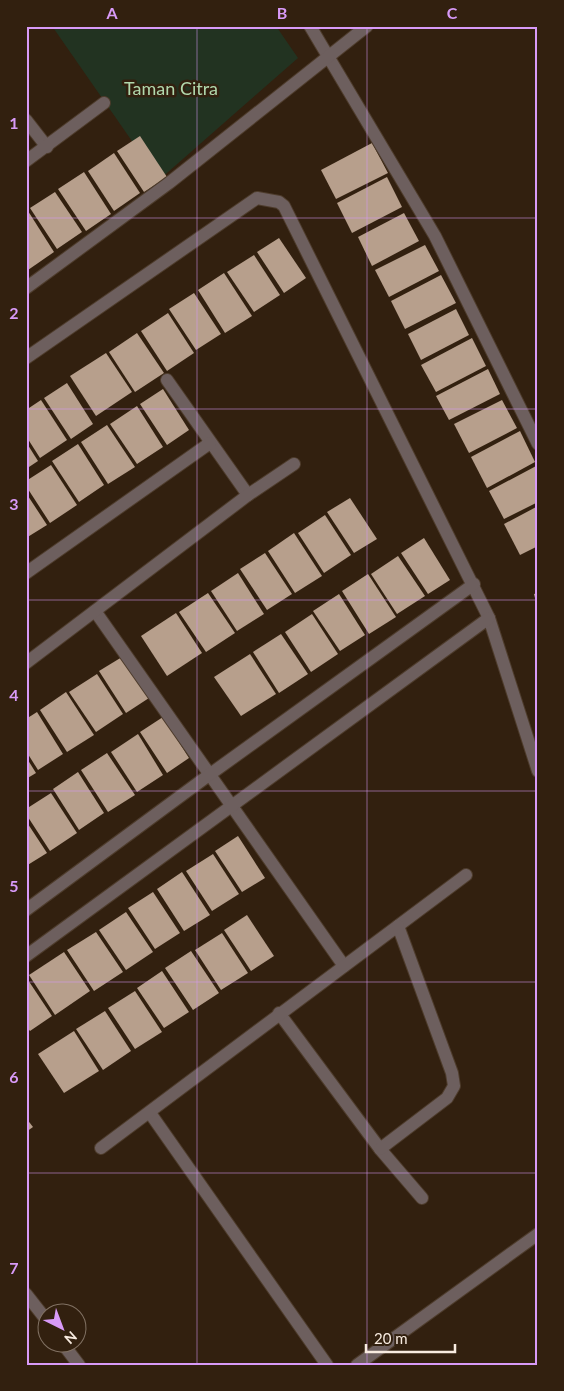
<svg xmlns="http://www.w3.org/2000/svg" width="564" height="1391" viewBox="0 0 564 1391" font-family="Lato,sans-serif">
	<rect width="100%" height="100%" fill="#32200f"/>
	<polygon fill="#223321" points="52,26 276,26 298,58 159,180"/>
	<g fill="#b79f8c">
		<polygon points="140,136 167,177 144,192 117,151"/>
		<polygon points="372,143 388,173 336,199 321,170"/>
		<polygon points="114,153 140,193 114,211 88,171"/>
		<polygon points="84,172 111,214 86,231 58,189"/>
		<polygon points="387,177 402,207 352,233 337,203"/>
		<polygon points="55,192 82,232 57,249 30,208"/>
		<polygon points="28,211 54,252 28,270 26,212"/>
		<polygon points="404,213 419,241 372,266 358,237"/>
		<polygon points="279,238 306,278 284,293 257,252"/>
		<polygon points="425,245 439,271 389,297 375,270"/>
		<polygon points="254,255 280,295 254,312 227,272"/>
		<polygon points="224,273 252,316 225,333 198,290"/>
		<polygon points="441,275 456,303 405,329 391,301"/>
		<polygon points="194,293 221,334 196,350 169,309"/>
		<polygon points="456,309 469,335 421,360 408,334"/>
		<polygon points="168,313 194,353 167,371 141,331"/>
		<polygon points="137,333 164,373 135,392 109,352"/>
		<polygon points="472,338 486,366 436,392 421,365"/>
		<polygon points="106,353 132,392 96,416 70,376"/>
		<polygon points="488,369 500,394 449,420 436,396"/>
		<polygon points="67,383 93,424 71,439 44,398"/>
		<polygon points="163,389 189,430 167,445 140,404"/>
		<polygon points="41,400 67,440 40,458 26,436 26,410"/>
		<polygon points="502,400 517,428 469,453 454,424"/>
		<polygon points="137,406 163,447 137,464 110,424"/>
		<polygon points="107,425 135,467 108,484 81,442"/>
		<polygon points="520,431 535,462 487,488 471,457"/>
		<polygon points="26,442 38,461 26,469"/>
		<polygon points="78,444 104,485 79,502 52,461"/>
		<polygon points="51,465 77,505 50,523 26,486 26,481"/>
		<polygon points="538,465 538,502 504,519 489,491"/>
		<polygon points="26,493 47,525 26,538"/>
		<polygon points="350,498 377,539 354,553 327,512"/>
		<polygon points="538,506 538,546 520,555 504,524"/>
		<polygon points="325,515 351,555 324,573 298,533"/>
		<polygon points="294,533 322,576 295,593 268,551"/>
		<polygon points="424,538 450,580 428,594 401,553"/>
		<polygon points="265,553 292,594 267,610 240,569"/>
		<polygon points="398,556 425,596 397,614 371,574"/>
		<polygon points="238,573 264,614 237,631 211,591"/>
		<polygon points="368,574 396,617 369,634 342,591"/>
		<polygon points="208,593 235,633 206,652 179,612"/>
		<polygon points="538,593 538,606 537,606 534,594"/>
		<polygon points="339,594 365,635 340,651 313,611"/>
		<polygon points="176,613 202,653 167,676 141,636"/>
		<polygon points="312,614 338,654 311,672 285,632"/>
		<polygon points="281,634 308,674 279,693 253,652"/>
		<polygon points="250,654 276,694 241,716 214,677"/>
		<polygon points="122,657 149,698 126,713 99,671"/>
		<polygon points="97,674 123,714 96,732 69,692"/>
		<polygon points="66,692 94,735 67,752 40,710"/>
		<polygon points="37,712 63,754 38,770 26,751 26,719"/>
		<polygon points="163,717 189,758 167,773 140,732"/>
		<polygon points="138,734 163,775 137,792 111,752"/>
		<polygon points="107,753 135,795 108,812 81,770"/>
		<polygon points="26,757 36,773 26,779"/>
		<polygon points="78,772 104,813 79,830 53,789"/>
		<polygon points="51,793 77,833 50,851 26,814 26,809"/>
		<polygon points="26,821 47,853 26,866"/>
		<polygon points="238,836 265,878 242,892 215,851"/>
		<polygon points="213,854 239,894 212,911 186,871"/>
		<polygon points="182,872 210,915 184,931 157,889"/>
		<polygon points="153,892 180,933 155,949 128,908"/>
		<polygon points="126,912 153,952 126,970 99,930"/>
		<polygon points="247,915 274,956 251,971 224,930"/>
		<polygon points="96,932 123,972 94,991 67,950"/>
		<polygon points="222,933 248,973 221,990 195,950"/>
		<polygon points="191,951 219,993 193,1010 165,968"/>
		<polygon points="64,952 90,991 55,1015 29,975"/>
		<polygon points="162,971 189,1012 164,1028 137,988"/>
		<polygon points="26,977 52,1016 30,1031 26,1026"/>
		<polygon points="135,991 162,1032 135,1049 108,1008"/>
		<polygon points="105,1011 131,1051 103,1070 76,1029"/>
		<polygon points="74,1031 99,1071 64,1093 38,1054"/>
		<polygon points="26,1118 33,1127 26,1132"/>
	</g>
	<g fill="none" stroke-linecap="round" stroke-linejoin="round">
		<g stroke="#4e3c2c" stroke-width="14">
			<g id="minor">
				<polyline points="310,26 435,236 538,444"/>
				<polyline points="26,120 47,147"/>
				<polyline points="26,161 104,103"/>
				<polyline points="26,288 169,183 367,26"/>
				<polyline points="26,358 257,198 279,202 284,206 489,618 538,771"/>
				<polyline points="167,380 248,495"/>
				<polyline points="26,573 210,443"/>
				<polyline points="95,611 344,966"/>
				<polyline points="26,663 248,495 294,464"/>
				<polyline points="26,910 209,775 474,584"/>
				<polyline points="26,956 489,618"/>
				<polyline points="279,1013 380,1149 422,1198"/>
				<polyline points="150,1113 327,1365"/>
				<polyline points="101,1148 466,875"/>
				<polyline points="380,1149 447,1098 454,1086 452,1073 398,926"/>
				<polyline points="26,1294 48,1322"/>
				<polyline points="63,1344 79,1365"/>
				<polyline points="357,1365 538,1234"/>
			</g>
		</g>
		<use href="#minor" stroke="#6d5f5e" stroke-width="12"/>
	</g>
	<path fill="none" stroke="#d89af8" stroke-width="1" stroke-opacity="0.55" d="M197,26V1365M367,26V1365M26,218H538M26,409H538M26,600H538M26,791H538M26,982H538M26,1173H538"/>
	<g text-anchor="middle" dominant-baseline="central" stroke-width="5" stroke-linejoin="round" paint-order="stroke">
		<g font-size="18" fill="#b1d8ad" stroke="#32200f">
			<text x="171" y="88">Taman Citra</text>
		</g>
	</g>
	<rect width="564" height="1391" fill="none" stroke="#32200f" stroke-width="55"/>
	<g transform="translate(62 1328) rotate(138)"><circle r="24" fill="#32200f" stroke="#817163"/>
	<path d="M0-4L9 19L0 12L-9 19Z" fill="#d89af8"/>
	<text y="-8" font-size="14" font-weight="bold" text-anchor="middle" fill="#f8ebe0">N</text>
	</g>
	<path d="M366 1344v8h89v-8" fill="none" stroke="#f8ebe0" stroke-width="2.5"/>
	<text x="374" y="1344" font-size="15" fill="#f8ebe0" stroke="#32200f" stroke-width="4" paint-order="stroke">20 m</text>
	<rect x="28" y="28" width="508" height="1336" fill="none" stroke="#d89af8" stroke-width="2"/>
	<g font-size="16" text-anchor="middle" font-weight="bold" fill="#d89af8">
		<text x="112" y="19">A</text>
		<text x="282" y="19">B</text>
		<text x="452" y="19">C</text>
		<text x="14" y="129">1</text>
		<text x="14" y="319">2</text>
		<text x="14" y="510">3</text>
		<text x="14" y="701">4</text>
		<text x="14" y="892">5</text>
		<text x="14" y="1083">6</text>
		<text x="14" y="1274">7</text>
	</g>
</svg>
